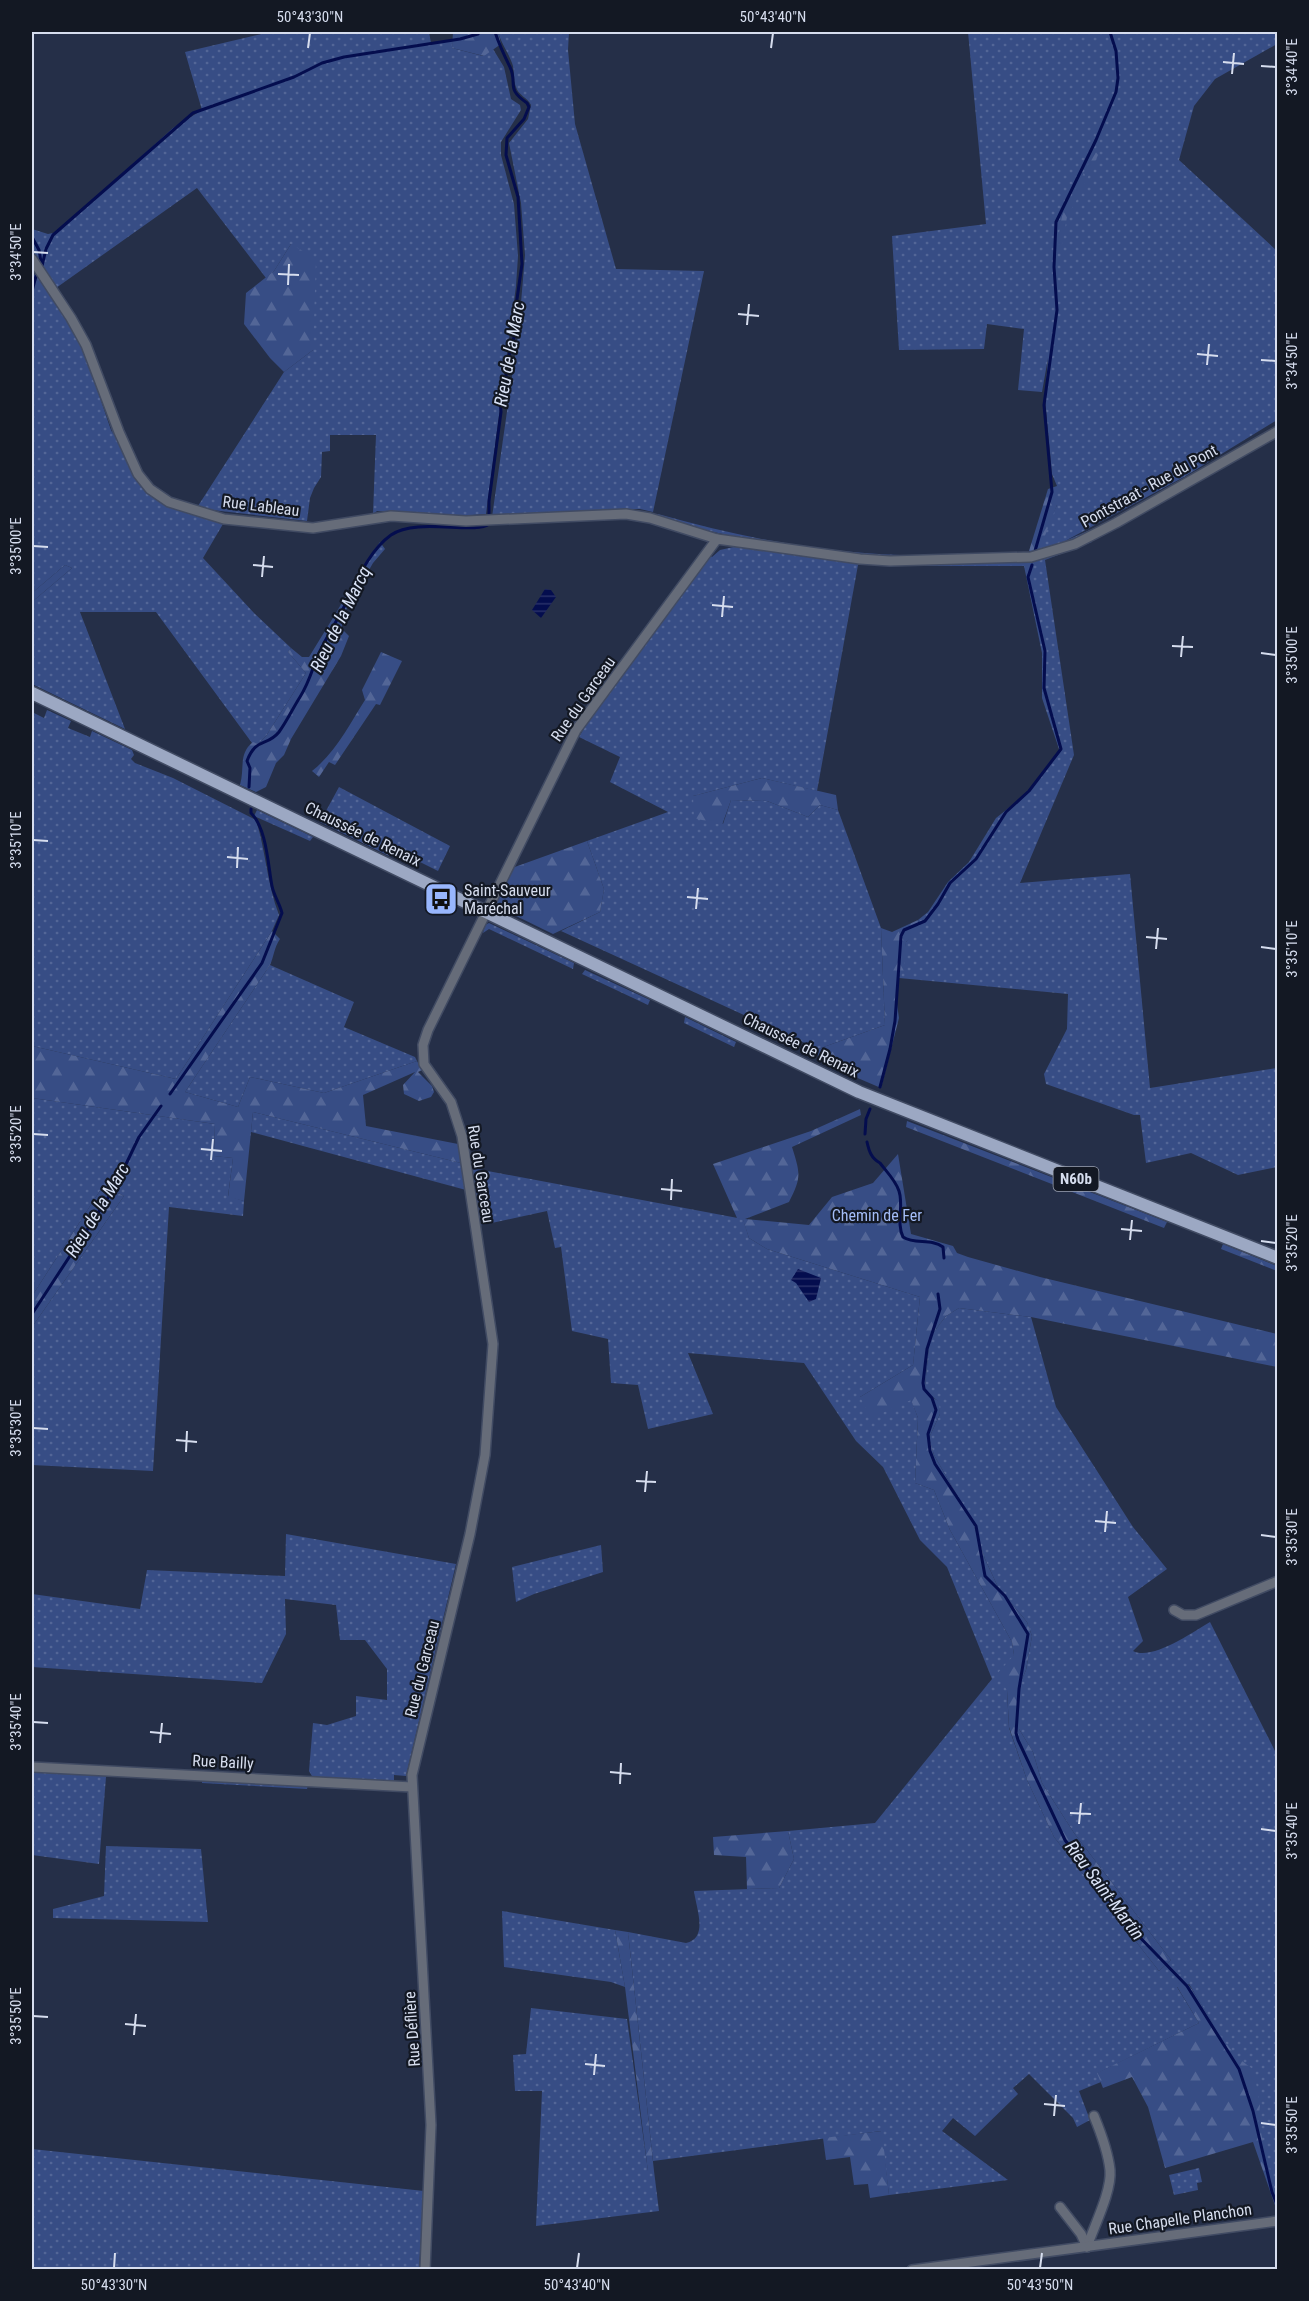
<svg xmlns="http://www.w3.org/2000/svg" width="1309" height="2301" viewBox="0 0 1309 2301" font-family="'Roboto Condensed',sans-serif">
	<defs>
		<pattern id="grass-dots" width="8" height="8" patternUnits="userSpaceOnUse" patternTransform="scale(1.5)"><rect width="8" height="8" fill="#374d85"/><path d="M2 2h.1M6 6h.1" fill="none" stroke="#536697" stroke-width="1.8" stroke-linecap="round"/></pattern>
		<pattern id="forest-firs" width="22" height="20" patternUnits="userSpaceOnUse" patternTransform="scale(1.5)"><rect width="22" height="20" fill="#374d85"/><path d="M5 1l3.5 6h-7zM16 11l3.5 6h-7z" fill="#536697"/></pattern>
		<pattern id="water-rules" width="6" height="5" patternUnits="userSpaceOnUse" patternTransform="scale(1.5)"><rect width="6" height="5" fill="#040d4e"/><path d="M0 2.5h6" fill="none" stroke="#283068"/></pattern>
	</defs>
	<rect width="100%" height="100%" fill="#252f48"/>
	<g fill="url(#grass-dots)">
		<polygon points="270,32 429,32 431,43 453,41 452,48 483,56 493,49 504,67 511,99 520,105 521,110 501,142 501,155 514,204 518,256 516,286 486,514 472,515 471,518 440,517 441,514 377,511 373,514 376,435 330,435 330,451 322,452 321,477 314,488 310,498 307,521 203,509 198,506 284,372 313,350 291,244 274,271 266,278 197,188 56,288 41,263 37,266 32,255 32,229 48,234 58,232 173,128 202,110 185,52"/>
		<path d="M498,32H569L568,50L575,124L616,269L704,271L653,512L640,509H622V511L600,513V510L535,516L534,513H523L522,516L492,517L519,327L525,255L521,203L509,143L528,119L531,105C528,98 518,95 516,87C513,80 515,70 512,63C508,52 501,43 498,32Z"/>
		<polygon points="968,32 1277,32 1277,44 1215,79 1194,106 1179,160 1277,251 1277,420 1184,477 1065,541 1108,522 1108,525 1075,540 1035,551 1057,505 1057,486 1052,474 1045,398 1048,358 1042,392 1018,390 1024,329 987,324 984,349 899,350 892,236 986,224"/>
		<path d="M34,274C75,316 93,376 111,430L113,434L106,412L108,411L146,488L144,490L153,498L155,496L196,516L223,524L203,558L254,613L291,648L288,652L306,673L266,736L258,744L252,743L156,612H80L125,729L32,684V602L72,568L65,565L32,593V279Z"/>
		<path d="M658,514C739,537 817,552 900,555V558C819,554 736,541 658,517Z"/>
		<polygon points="1090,539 1092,542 1045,560 1074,755 1020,883 1130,874 1150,1088 1277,1068 1277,1167 1238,1175 1191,1153 1146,1163 1140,1115 1134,1115 1046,1084 1044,1074 1067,1029 1068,994 899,978 906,942 919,925 918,920 928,912 948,882 969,862 996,818 1025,795 1060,752 1042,698 1042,653 1024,566 921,566 921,563 1023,561"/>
		<polygon points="380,542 385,549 373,563 342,617 336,613 362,568"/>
		<polygon points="738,546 800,553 799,556 816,558 817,555 900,563 899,565 858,565 817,791 762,778 693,796 723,824 731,800 767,801 808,817 820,805 838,810 881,928 885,1025 818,1049 561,931 600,912 604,889 587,841 668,812 610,782 620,757 579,737 587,723 575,737 624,668 627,670 632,663 630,661 645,646 643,645 709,555 712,557 720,550"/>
		<path d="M47,710L71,721L68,728L90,737L92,731L132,750L134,755L131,759L135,763L173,778L256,820C266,852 267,884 279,915L272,931L176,1079L32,1046V712L44,718Z"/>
		<polygon points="572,727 574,729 503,873 500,872"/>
		<polygon points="339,787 450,846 438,871 404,854 401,857 389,856 320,822"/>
		<polygon points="257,810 313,837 310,841 254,816"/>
		<polygon points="489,923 574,963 573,969 489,929 483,933 485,925"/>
		<polygon points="270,965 354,1002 344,1027 415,1057 417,1061 324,1093 250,1077 238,1107 185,1092"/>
		<polygon points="585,970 650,1000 648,1005 582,974"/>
		<polygon points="685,1017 736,1042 734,1047 684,1023"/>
		<polygon points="32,1098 215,1124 214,1156 233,1158 228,1196 244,1201 243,1216 169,1207 153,1471 32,1465 32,1327 124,1196 103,1186 32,1296"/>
		<polygon points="253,1112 461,1163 466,1190 251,1132"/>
		<path d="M472,1168L743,1219L749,1238L767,1249L920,1297L913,1365L860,1397L911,1399L918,1418L915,1483L934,1490L950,1530L1012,1642L1014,1655L1007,1690L1009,1728L1027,1780L1054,1837L1159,1971L1171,1960L1074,1833L1042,1783L1033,1752L1019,1729V1686L1026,1670L1032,1636L1027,1622L998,1587L985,1559L973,1523L934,1455L929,1438L940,1414L938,1401L926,1392L925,1386L930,1337L946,1316L959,1308L1031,1317L1056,1407L1133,1527L1167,1569L1128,1597L1143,1641L1133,1651C1152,1661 1193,1632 1210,1622L1277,1755V2200L1212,2022L1189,1984L1177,1987L1199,2023L1098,2073L1101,2082L1079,2091L1090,2120L1077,2127L1073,2118L1029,2074L1013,2088L1018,2094L975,2136L953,2118L942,2131L1008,2180L889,2195L881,2131L653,2161L628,1932L686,1943C709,1938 696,1908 694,1891L779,1888L794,1859L788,1831L875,1823L992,1679L947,1567L920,1540L883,1467L856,1441L804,1363L688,1353L713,1414L648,1429L638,1385L611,1383L608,1339L572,1331L561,1247L555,1248L547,1211L478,1226Z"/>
		<polygon points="286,1534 456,1564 406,1776 394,1775 394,1786 313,1778 309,1771 313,1723 327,1725 356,1716 356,1696 387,1700 387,1669 365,1640 340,1640 336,1605 285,1599 286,1634 262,1683 32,1667 32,1594 140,1609 147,1570 285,1576"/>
		<polygon points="601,1545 603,1572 534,1594 516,1602 512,1567"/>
		<polygon points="32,1770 104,1774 106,1777 99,1864 32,1855"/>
		<polygon points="202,1779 308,1785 307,1789 202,1783"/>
		<polygon points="106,1846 201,1849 208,1922 53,1918 53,1909 104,1896"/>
		<polygon points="502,1911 615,1930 625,1987 611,1982 504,1967"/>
		<polygon points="531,2008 627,2019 648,2171 654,2171 659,2211 536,2226 542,2091 515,2091 513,2055 526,2054"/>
		<polygon points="32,2149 424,2191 419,2269 32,2270"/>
		<polygon points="1199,2168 1202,2182 1197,2183 1198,2190 1174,2195 1169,2175"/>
	</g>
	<g fill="url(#forest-firs)">
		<polygon points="453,32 498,32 501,44 484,56 452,48"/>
		<polygon points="1095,151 1098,155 1080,194 1067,217 1062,244 1057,245 1062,216"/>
		<polygon points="291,244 316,259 313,350 284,372 270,358 244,324 246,293 274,271"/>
		<polygon points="1057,486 1057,505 1039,551 1029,551 1048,489"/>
		<polygon points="65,565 72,568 32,602 32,593"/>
		<path d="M336,613L342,617V629L349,636L341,656L291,739L284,755L276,763L266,787L256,792L240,785C245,768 238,754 253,742L258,744L266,736L306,673L288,652L291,648L302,657H309Z"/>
		<path d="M381,652L402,661L380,705L376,704L335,765L329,762L319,777L312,771C335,753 350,724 365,700L362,690Z"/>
		<polygon points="762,778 836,795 838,810 820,805 808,817 767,801 731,800 722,825 694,818 693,796"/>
		<polygon points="587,841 604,889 600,912 553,934 496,906 497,901 512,868"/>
		<polygon points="918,920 920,927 906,942 904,971 899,975 897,1004 899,1018 881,1088 818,1061 818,1049 885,1025 881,928 892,932"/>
		<path d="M272,931L280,939C274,948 274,956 270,965L185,1092L238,1107L250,1077L324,1093L417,1061L422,1070L418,1072L432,1086L434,1092L431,1097L419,1101L404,1094L403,1085L415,1072L363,1095L366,1126L458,1144L461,1163L253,1112L244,1201L228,1197L233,1158L214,1156L215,1124L32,1098V1046L176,1079Z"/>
		<path d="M860,1109L861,1115L792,1147C800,1173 802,1177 789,1202L745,1219L809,1225L832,1197L873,1183L898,1154L911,1234L953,1246L957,1253L968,1257L1040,1277L1277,1334V1367L1031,1317L959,1308L946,1316L930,1337L925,1386L929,1396L939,1401L940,1414L929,1438L934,1455L973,1523L985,1559L998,1587L1027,1622L1032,1636L1026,1670L1019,1686V1729L1033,1752L1042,1783L1074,1833L1171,1960L1159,1971L1054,1837L1027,1780L1009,1727L1007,1690L996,1675L1014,1655L1012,1642L950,1530L934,1490L915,1483L918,1418L911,1400L871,1418L860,1397L913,1365L920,1297L767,1249L749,1238L743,1220L737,1218L713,1164L811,1131Z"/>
		<polygon points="907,1121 1167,1222 1164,1228 906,1127"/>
		<polygon points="103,1186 124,1196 32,1327 32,1296"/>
		<polygon points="1223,1244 1277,1266 1277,1271 1221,1249"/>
		<polygon points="788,1831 794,1859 779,1888 747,1889 746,1857 714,1855 713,1837"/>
		<polygon points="615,1930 628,1932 654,2171 648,2172 625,1987"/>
		<path d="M1180,1974C1203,2000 1215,2034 1239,2059C1244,2063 1250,2066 1254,2071L1260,2106L1258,2120L1277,2200V2211L1253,2142L1165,2168L1148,2107L1132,2077L1103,2088L1097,2073L1199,2023L1173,1980Z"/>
		<polygon points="882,2131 889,2195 870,2198 868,2184 854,2185 850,2157 826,2160 823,2138"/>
	</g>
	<g fill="url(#water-rules)">
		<polygon points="545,589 551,590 556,597 541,618 532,610"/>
		<polygon points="798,1269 821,1278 816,1299 809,1302 796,1283 791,1280"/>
	</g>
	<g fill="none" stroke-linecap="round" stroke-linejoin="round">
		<g stroke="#040d4e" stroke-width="3">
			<polyline points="32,237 39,250 41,262"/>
			<polyline points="42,266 46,249 53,235 193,113 294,77 322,63 344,57 460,39 478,34 479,32"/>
			<polyline points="32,291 36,276"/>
			<path d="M489,515V501L501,412L500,398L505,382L510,350L516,331V306L522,264L518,197L506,155L507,138L524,119L529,107L527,103C505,88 518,84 510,67C504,55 499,44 495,32"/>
			<polyline points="1035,551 1052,492 1044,405 1057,310 1054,267 1056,222 1096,140 1116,92 1118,78 1116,51 1110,32"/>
			<path d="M249,787L250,768L247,761C256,737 267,747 279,732C287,721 293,708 300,697C309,683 312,670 318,655C325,640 334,625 342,611C355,586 367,552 391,535C416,517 475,535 489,524"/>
			<polyline points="880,1087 890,1049 895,1021 901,936 904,930 925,921 938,904 950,883 976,859 1006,812 1029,791 1061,749 1044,688 1045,651 1028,577 1032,565"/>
			<path d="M170,1094L262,963L282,913C280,904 274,896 272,886C268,866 267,829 251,813V809"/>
			<polyline points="865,1134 866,1119 870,1109"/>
			<path d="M867,1142C869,1151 871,1158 880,1163C886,1171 896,1181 899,1191C904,1207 896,1222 903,1237C915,1245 931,1238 943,1247L944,1258"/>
			<polyline points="938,1294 940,1309 927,1349 923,1383 924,1389 932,1398 936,1410 928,1434 930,1451 935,1464 976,1526 985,1576 1005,1596 1028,1634 1019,1689 1016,1733 1018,1740 1065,1840 1127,1924 1187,1986 1239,2069 1253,2111 1272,2192 1278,2207"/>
			<polyline points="32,1314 115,1187 139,1137 161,1106"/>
		</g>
		<g stroke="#414b63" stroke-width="12">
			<g id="minor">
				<polyline points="32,259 71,318 86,345 119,432 138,474 150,489 169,502 224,519 313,528 391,516 466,521 626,514 650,518 717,539"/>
				<polyline points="1174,1610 1183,1615 1196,1615 1278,1581"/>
				<polyline points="32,1767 412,1787"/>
				<polyline points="1060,2207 1081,2234 1087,2247"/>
				<path d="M1087,2247C1094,2226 1112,2191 1110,2170C1108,2151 1101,2133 1094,2116"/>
				<polyline points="425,2270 431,2125 412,1775 470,1534 485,1455 493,1344 462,1136 451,1102 424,1064 423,1045 428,1030 576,730 717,539 860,559 890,561 1031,557 1075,544 1116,523 1278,431"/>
				<polyline points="912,2270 1278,2221"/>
			</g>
		</g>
		<g stroke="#414b63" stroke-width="15">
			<polyline id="major" points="32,693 859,1092 1278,1258"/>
		</g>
		<use href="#minor" stroke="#666c79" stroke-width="9"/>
		<use href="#major" stroke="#9ca8c3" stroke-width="12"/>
	</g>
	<path fill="none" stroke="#d6ddee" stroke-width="2" d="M308,48L310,33M771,48L773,33M1223,62L1244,64M1261,66L1276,67M1232,74L1234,53M33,252L48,253M278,274L299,275M288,285L289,264M738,314L759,316M747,325L749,304M1197,354L1218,356M1261,360L1276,361M1207,365L1209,344M33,546L48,547M253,565L273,567M262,577L264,556M712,605L733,607M722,617L724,596M1172,646L1193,647M1261,653L1276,655M1181,657L1183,636M33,840L48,841M227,857L248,859M237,868L238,847M687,897L708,899M696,909L698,888M1146,937L1167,939M1261,947L1276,949M1156,949L1158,928M33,1134L48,1135M201,1149L222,1151M211,1160L213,1139M661,1189L682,1191M671,1200L672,1179M1121,1229L1142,1231M1130,1240L1132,1220M1261,1241L1276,1243M33,1428L48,1429M176,1440L197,1442M186,1452L187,1431M636,1481L656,1482M645,1492L647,1471M1095,1521L1116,1523M1105,1532L1107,1511M1261,1535L1276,1537M33,1722L48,1723M150,1732L171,1734M160,1743L162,1723M610,1772L631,1774M620,1784L621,1763M1070,1813L1091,1814M1079,1824L1081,1803M1261,1829L1276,1831M33,2016L48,2017M125,2024L146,2026M134,2035L136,2014M585,2064L605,2066M594,2075L596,2054M1044,2104L1065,2106M1054,2116L1056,2095M1261,2123L1276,2125M114,2268L115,2253M577,2268L579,2253M1040,2268L1042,2253"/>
	<defs>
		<g id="bus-square" transform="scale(1.725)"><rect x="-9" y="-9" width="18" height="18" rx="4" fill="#98b6fd" stroke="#131823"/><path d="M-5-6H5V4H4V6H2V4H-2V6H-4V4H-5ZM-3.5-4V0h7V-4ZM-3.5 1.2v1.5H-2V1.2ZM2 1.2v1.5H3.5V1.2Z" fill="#111"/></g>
	</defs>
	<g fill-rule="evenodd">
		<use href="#bus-square" x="441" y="899"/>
	</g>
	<g text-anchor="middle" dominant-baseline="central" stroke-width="4.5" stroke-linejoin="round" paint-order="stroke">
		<rect fill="#131823" stroke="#9ca2b1" stroke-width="1.5" x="1053.5" y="1167" width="45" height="24" rx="4.5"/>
		<g font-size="15" font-weight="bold" fill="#d6ddee">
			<text x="1076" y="1179">N60b</text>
		</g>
		<g font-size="16" fill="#d6ddee" stroke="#131823">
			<text transform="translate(1149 486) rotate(-29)">Pontstraat - Rue du Pont</text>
			<text transform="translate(261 506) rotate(7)">Rue Lableau</text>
			<text transform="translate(583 699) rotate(-55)">Rue du Garceau</text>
			<text transform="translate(363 834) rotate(26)">Chaussée de Renaix</text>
			<text transform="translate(801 1045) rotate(26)">Chaussée de Renaix</text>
			<text transform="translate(481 1174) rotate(81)">Rue du Garceau</text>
			<text transform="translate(422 1669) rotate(-76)">Rue du Garceau</text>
			<text transform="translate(223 1762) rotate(3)">Rue Bailly</text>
			<text transform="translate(412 2029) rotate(-94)">Rue Déflière</text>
			<text transform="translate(1180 2219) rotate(-8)">Rue Chapelle Planchon</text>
		</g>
		<g font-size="16" fill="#d6ddee" stroke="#131823" text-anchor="start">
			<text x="464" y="890">Saint-Sauveur<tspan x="464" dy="18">Maréchal</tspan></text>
		</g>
		<g font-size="16" fill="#a4bdf8" stroke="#131823">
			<text x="877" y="1215">Chemin de Fer</text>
		</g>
		<g font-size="18" font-style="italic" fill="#dae3f7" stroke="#131823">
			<text transform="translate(509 354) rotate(-80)">Rieu de la Marc</text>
			<text transform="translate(340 619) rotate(-64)">Rieu de la Marcq</text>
			<text transform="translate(97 1210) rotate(-59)">Rieu de la Marc</text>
			<text transform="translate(1105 1890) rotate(53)">Rieu Saint-Martin</text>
		</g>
	</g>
	<rect width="1309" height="2301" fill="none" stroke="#131823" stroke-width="66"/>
	<rect x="33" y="33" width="1243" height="2235" fill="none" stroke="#d6ddee" stroke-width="2"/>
	<g font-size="15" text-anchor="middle" fill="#d6ddee">
		<text x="310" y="22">50°43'30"N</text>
		<text x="773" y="22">50°43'40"N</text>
		<text transform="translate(1292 67) rotate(-90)" y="5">3°34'40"E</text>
		<text transform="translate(16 252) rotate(-90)" y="5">3°34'50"E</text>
		<text transform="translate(1292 361) rotate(-90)" y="5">3°34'50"E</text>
		<text transform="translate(16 546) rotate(-90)" y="5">3°35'00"E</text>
		<text transform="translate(1292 655) rotate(-90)" y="5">3°35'00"E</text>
		<text transform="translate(16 840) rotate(-90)" y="5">3°35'10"E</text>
		<text transform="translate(1292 949) rotate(-90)" y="5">3°35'10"E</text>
		<text transform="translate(16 1134) rotate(-90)" y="5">3°35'20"E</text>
		<text transform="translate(1292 1243) rotate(-90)" y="5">3°35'20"E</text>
		<text transform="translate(16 1428) rotate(-90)" y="5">3°35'30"E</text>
		<text transform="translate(1292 1537) rotate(-90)" y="5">3°35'30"E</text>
		<text transform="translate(16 1722) rotate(-90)" y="5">3°35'40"E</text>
		<text transform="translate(1292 1831) rotate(-90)" y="5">3°35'40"E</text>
		<text transform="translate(16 2016) rotate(-90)" y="5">3°35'50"E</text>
		<text transform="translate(1292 2125) rotate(-90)" y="5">3°35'50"E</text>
		<text x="114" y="2290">50°43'30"N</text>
		<text x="577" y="2290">50°43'40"N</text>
		<text x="1040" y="2290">50°43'50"N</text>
	</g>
</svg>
